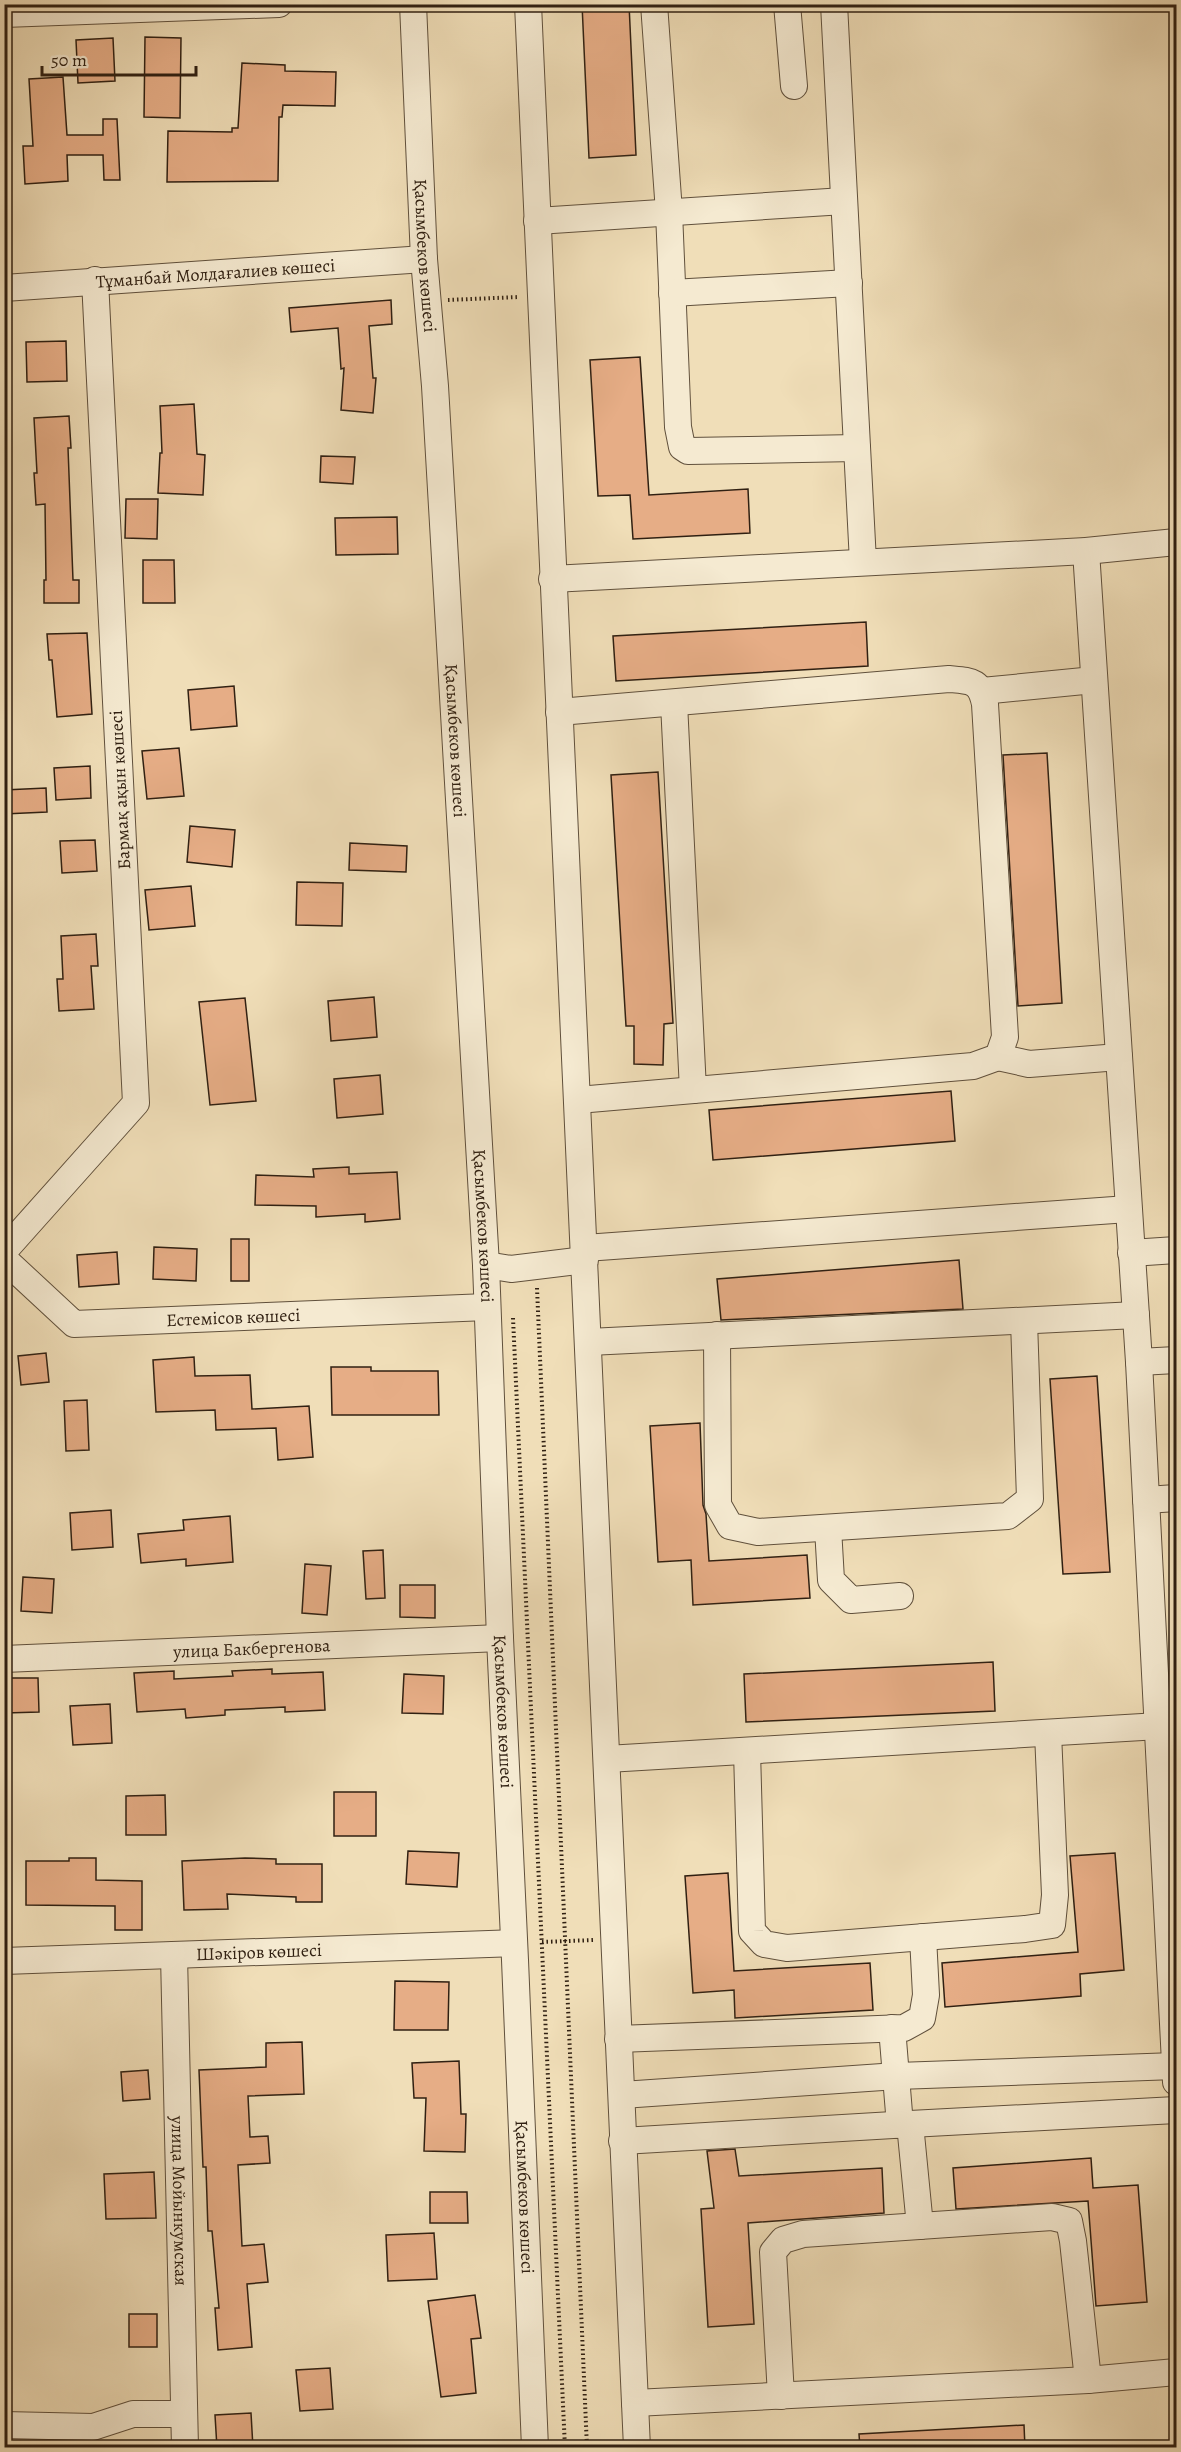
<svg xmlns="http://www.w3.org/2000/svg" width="1181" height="2452" viewBox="0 0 1181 2452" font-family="Alegreya,serif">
	<rect width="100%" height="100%" fill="#f0deb8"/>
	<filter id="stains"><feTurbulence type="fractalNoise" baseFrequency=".00333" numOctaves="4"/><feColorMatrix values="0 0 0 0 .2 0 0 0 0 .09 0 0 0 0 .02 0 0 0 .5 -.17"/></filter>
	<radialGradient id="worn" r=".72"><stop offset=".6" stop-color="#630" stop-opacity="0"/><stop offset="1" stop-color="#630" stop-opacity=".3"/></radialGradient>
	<g fill="#e6ad86" stroke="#302012" stroke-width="1.5">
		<polygon points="582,4 629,4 636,155 589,158"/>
		<polygon points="145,37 181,38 180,118 144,117"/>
		<polygon points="113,38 115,81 78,83 76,40"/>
		<polygon points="242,63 285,65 285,71 336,72 335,106 283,105 282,117 279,117 278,181 167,182 168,131 232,132 232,128 238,128"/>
		<polygon points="63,77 67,135 103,135 103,119 117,119 120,180 104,180 103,155 67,155 68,181 25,184 23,146 33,146 29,79"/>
		<polygon points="391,300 392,324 369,326 373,378 376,378 373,413 341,410 344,368 341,369 338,328 291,332 289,308"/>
		<polygon points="66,341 67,381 27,382 26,342"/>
		<polygon points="640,357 649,495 748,489 750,533 633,539 630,495 598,496 590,360"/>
		<polygon points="194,404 197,454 205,455 203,495 158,493 160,453 162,453 160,406"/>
		<polygon points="69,416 71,448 68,448 73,580 79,580 79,603 44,603 44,580 46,580 45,504 36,505 34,473 37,473 34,418"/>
		<polygon points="321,456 355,457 353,484 320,482"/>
		<polygon points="126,499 158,499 157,539 125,538"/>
		<polygon points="397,517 398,554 336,555 335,518"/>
		<polygon points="143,560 174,560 175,603 143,603"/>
		<polygon points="866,622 868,666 616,681 613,636"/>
		<polygon points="87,633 92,714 57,717 52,660 49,660 47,634"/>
		<polygon points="234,686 237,726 191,730 188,690"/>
		<polygon points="179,748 184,796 147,799 142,751"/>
		<polygon points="1047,753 1062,1003 1018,1006 1003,755"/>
		<polygon points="90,766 91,798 56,800 54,768"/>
		<polygon points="658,772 673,1023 664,1024 663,1065 634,1064 634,1026 626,1026 611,775"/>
		<polygon points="46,788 47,812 4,814 4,790"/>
		<polygon points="190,826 235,830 232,867 187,862"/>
		<polygon points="95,840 97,871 62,873 60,841"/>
		<polygon points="350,843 407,846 406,872 349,870"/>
		<polygon points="297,882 343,883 342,926 296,925"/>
		<polygon points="191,886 195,926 149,930 145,890"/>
		<polygon points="96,934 98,966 91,966 94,1009 59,1011 57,979 63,979 61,936"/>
		<polygon points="374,997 377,1037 331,1041 328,1001"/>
		<polygon points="245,998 256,1101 210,1105 199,1002"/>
		<polygon points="380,1075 383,1114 337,1118 334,1079"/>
		<polygon points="951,1091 955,1141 713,1160 709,1110"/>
		<polygon points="349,1167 349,1174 397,1172 400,1219 365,1222 365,1214 316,1217 316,1206 255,1205 256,1175 314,1177 313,1169"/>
		<rect x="231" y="1239" width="18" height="42"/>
		<polygon points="154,1247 197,1249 196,1281 153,1279"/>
		<polygon points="117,1252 119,1284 79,1287 77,1255"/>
		<polygon points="959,1260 963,1309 721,1320 717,1279"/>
		<polygon points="46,1353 49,1382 21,1385 18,1356"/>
		<polygon points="194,1357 195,1376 250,1375 252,1409 309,1406 313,1457 278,1460 276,1428 216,1430 215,1410 156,1412 153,1360"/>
		<polygon points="331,1367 371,1367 371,1371 438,1371 439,1415 332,1415"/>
		<polygon points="1097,1376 1110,1572 1063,1574 1050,1379"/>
		<polygon points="87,1400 89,1450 66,1451 64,1401"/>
		<polygon points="700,1423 703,1505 706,1514 709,1561 807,1555 810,1598 693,1605 691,1560 658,1562 650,1426"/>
		<polygon points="111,1510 113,1547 72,1550 70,1513"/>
		<polygon points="230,1516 233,1562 186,1566 186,1559 141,1563 138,1534 184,1530 183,1520"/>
		<polygon points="383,1550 385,1598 366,1599 363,1551"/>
		<polygon points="305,1564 331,1566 327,1615 302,1613"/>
		<polygon points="23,1577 54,1579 52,1613 21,1611"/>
		<polygon points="400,1585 435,1585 435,1618 400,1617"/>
		<polygon points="993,1662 995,1711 746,1722 744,1674"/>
		<polygon points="272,1669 272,1674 323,1672 325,1710 285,1712 285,1707 225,1710 225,1715 186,1718 185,1709 137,1712 134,1673 174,1671 174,1679 233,1676 232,1671"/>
		<polygon points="404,1674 444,1676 443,1714 402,1713"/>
		<polygon points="4,1678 38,1678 39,1712 5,1713"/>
		<polygon points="110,1704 112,1743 73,1745 70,1706"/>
		<rect x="334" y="1792" width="42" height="44"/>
		<polygon points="165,1795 166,1835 126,1835 126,1796"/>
		<polygon points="408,1851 459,1853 457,1887 406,1884"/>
		<polygon points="1115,1853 1124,1970 1080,1974 1081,1996 945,2007 942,1963 1078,1952 1070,1856"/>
		<polygon points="69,1858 96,1858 96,1880 142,1881 142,1930 115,1930 115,1906 26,1905 26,1861 69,1861"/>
		<polygon points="245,1858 276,1859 276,1864 322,1864 322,1902 296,1902 296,1897 227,1894 228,1909 184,1910 182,1861"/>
		<polygon points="728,1873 734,1971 870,1963 873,2010 735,2018 734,1990 693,1993 685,1876"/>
		<polygon points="395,1981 449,1982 448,2030 394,2030"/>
		<polygon points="302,2042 304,2094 248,2096 250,2137 268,2136 270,2163 238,2165 242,2246 264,2244 268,2282 247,2284 252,2347 218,2350 215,2308 219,2308 212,2231 208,2231 206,2167 203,2167 199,2070 266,2067 266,2043"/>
		<polygon points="459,2061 461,2114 466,2114 465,2152 424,2151 426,2098 414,2098 412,2063"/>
		<polygon points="148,2070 150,2099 123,2101 121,2072"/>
		<polygon points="735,2149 739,2176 882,2168 884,2213 748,2223 754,2324 708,2327 701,2209 714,2208 707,2151"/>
		<polygon points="1091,2158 1093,2188 1138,2185 1147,2302 1096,2306 1088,2201 956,2209 953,2168"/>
		<polygon points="154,2172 156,2218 106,2219 104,2174"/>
		<polygon points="430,2192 467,2192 468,2223 430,2223"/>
		<polygon points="434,2233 437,2279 388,2281 386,2235"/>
		<polygon points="475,2295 481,2338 471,2339 476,2393 441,2397 428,2301"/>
		<rect x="129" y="2314" width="28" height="33"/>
		<polygon points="330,2368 333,2409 300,2411 296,2370"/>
		<polygon points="251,2413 253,2448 217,2448 215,2415"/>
		<polygon points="1024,2425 1025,2448 860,2448 859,2434"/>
	</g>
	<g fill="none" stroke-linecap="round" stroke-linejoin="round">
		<g stroke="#60503c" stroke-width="28">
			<g id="minor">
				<path id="s1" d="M413,4L424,259L435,386L486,1265L500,1638L515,1960L535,2448"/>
				<polyline points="528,4 637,2448"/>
				<polyline points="654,4 669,212 678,427 682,447 688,451 857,448"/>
				<polyline points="787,4 794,86"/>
				<polyline points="834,4 863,562"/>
				<polyline points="4,14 279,4"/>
				<polyline points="537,221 844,201"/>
				<path id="s2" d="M4,288L424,259"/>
				<polyline points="672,293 849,283"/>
				<polyline points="1086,551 1139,1362 1176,2082"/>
				<polyline points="552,579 1086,551 1176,542"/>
				<polyline points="982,691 1094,680"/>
				<polyline points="674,703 693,1090"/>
				<path d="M559,712L949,679C971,681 980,680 985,704L1005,1037L998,1057L973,1066L578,1100"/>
				<polyline points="998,1057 1029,1064 1119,1057"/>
				<polyline points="585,1248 1128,1209"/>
				<polyline points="4,1251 136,1103 95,280"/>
				<polyline points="1131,1253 1176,1250"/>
				<path id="s3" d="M4,1259L74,1324L487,1307"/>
				<polyline points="486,1265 511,1269 585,1260"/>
				<polyline points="717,1335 718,1505 730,1526 758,1532 1008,1516 1030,1499 1024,1321"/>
				<polyline points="589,1342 1136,1315"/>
				<polyline points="1139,1362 1176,1360"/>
				<polyline points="1146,1500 1176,1498"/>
				<polyline points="828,1528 831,1580 851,1600 900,1596"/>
				<path id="s4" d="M4,1659L500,1638"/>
				<polyline points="747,1751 752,1931 764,1944 787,1948 1025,1929 1052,1925 1055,1895 1048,1733"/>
				<polyline points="607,1759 1176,1725"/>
				<path id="s5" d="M174,1955L185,2448"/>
				<path id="s6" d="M4,1961L514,1943"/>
				<polyline points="892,2028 900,2125"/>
				<polyline points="618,2039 904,2028 922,2018 926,1995 923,1937"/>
				<polyline points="622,2095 897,2076 1175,2066"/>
				<polyline points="910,2124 1176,2110"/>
				<polyline points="622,2141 910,2124 920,2226"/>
				<polyline points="781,2396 773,2252 783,2240 803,2234 1052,2217 1069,2221 1073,2241 1088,2380"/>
				<polyline points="635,2403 1088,2380 1176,2372"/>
				<polyline points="4,2425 93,2427 133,2414 184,2414"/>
			</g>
		</g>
		<g stroke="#302012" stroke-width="4" stroke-dasharray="1.5 3" stroke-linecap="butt">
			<polyline points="448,300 519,297"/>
			<polyline points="537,1288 587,2448"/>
			<polyline points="513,1318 565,2448"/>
			<polyline points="542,1942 594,1940"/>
		</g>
		<use href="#minor" stroke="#f5ead1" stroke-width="26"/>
	</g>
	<g text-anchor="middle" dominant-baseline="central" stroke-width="4.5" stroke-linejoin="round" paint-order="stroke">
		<g font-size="18" fill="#302012" stroke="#f5ead1">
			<text stroke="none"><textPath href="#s1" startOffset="252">Қасымбеков көшесі</textPath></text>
			<text stroke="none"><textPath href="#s2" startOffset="212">Тұманбай Молдағалиев көшесі</textPath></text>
			<text stroke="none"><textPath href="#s1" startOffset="738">Қасымбеков көшесі</textPath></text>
			<text transform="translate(120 790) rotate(-93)">Бармақ ақын көшесі</text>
			<text stroke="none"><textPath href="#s1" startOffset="1224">Қасымбеков көшесі</textPath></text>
			<text stroke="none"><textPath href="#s3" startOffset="255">Естемісов көшесі</textPath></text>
			<text stroke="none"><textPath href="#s4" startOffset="248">улица Бакбергенова</textPath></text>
			<text stroke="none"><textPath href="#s1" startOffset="1710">Қасымбеков көшесі</textPath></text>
			<text stroke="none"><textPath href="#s6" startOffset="255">Шәкіров көшесі</textPath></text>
			<text stroke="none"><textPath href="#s1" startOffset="2196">Қасымбеков көшесі</textPath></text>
			<text stroke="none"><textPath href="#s5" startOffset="246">улица Мойынкумская</textPath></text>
		</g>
	</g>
	<rect width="1181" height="2452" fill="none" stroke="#f0deb8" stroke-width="24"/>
	<rect x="6" y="6" width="1169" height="2440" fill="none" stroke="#302012" stroke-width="3"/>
	<rect x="12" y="12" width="1157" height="2428" fill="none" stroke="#302012" stroke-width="1.5"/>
	<path d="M42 66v9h154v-9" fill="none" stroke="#302012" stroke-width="3"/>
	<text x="51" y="66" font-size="18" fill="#302012" stroke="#f5ead1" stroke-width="4.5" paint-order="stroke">50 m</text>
	<rect width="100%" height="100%" filter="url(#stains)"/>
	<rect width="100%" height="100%" fill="url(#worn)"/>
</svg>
